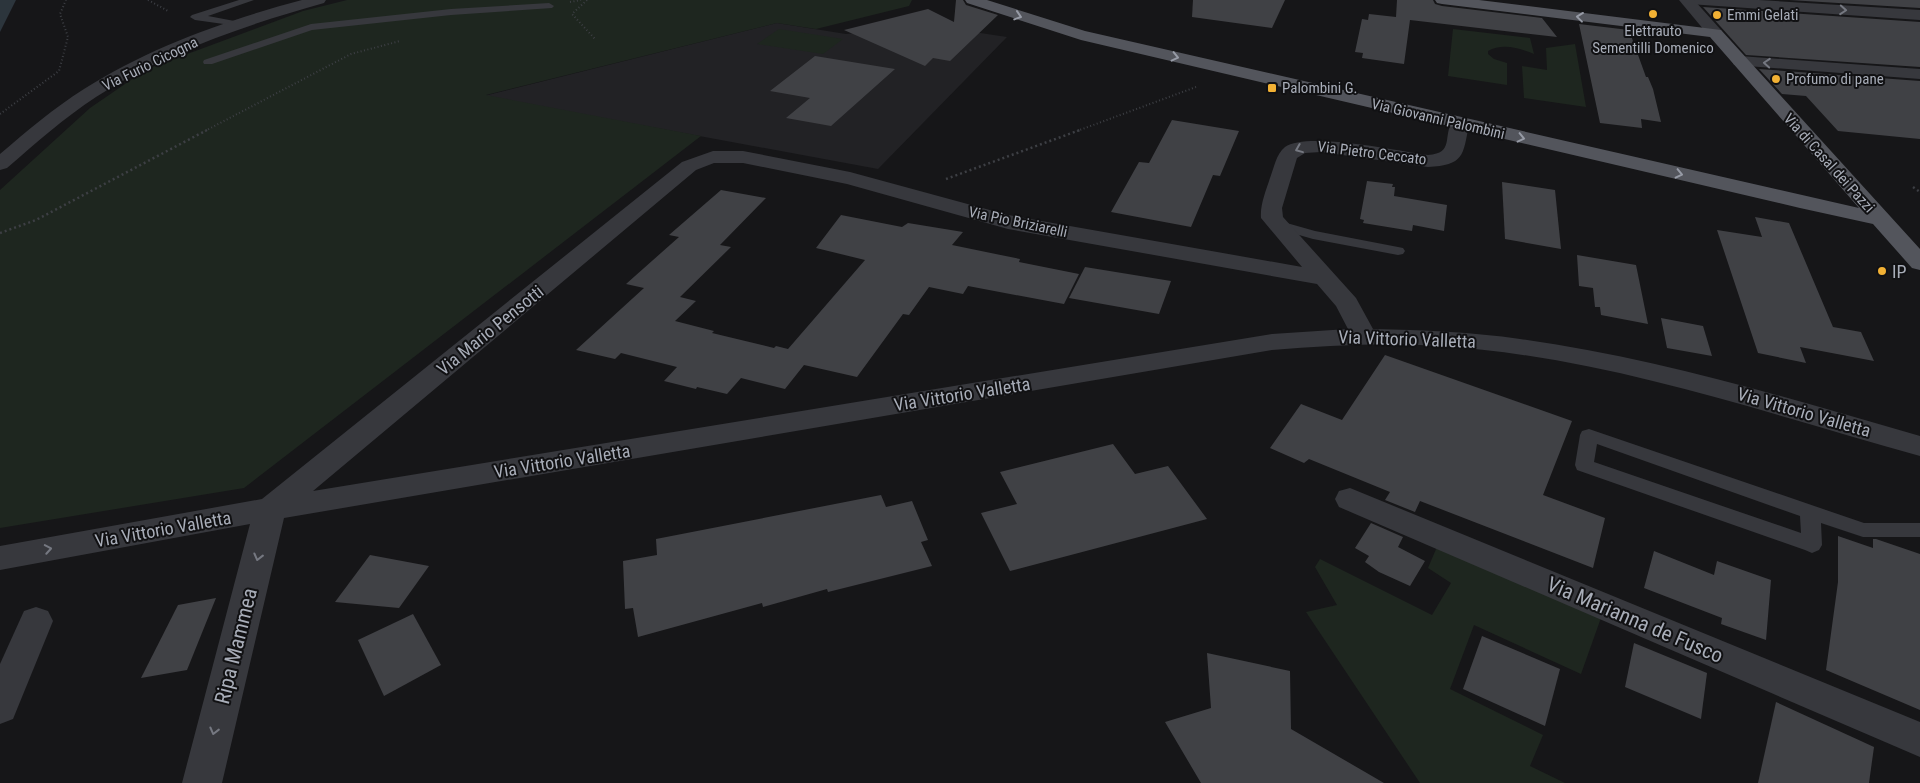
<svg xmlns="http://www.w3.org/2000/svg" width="1920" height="783" viewBox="0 0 1920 783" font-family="'Roboto Condensed',sans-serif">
	<rect width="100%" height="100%" fill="#161618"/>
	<polygon fill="#222225" points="777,23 846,34 934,26 1007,37 878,169 484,96"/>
	<g fill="#1e261f">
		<polygon points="347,0 912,0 909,6 816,29 777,23 486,95 701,136 244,488 0,528 0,190 90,108 147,69 303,11"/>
		<polygon points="779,29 843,39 823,54 757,44"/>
		<path d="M1453,29L1530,38L1534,54C1520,48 1502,43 1488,51V54L1494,59L1507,63V85L1448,76Z"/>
		<polygon points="1575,44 1586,107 1524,98 1522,66 1547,70 1546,48"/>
		<polygon points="1439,542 1602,615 1581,674 1474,625 1450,689 1543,735 1530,766 1565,783 1420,783 1306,612 1337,605 1315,567 1320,559 1432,615 1451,583 1428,568"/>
	</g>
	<polygon fill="#2c353c" points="0,0 16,0 0,32"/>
	<g fill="#404145">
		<polygon points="956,0 963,0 966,5 998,15 950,61 933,58 925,66 844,30 928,9 954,22"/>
		<polygon points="1193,0 1285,0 1272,28 1192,17"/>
		<polygon points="1397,0 1433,0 1435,4 1442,6 1542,18 1557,37 1410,20 1404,64 1362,58 1363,53 1355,52 1362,19 1368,20 1369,14 1396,17"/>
		<polygon points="1789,0 1920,0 1920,8"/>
		<polygon points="1703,7 1920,22 1920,67 1746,55"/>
		<polygon points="1579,24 1629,30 1646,77 1648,77 1653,89 1661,122 1641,119 1642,128 1600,123"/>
		<polygon points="815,56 895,69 831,126 786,118 810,98 770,91"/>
		<polygon points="1759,69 1920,81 1920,139 1838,131 1806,96 1782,94"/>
		<polygon points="1172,120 1239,131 1220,176 1213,175 1191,227 1111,212 1139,162 1149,163"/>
		<polygon points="1367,181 1393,184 1392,187 1395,187 1394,196 1447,205 1444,231 1413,225 1412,231 1363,223 1364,220 1360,219"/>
		<polygon points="1502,182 1555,190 1561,249 1505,239"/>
		<polygon points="721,190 766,198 720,245 731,247 680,297 696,301 675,321 714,331 712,333 774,348 776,346 788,349 865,260 816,248 841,215 902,227 908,223 963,232 952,245 1020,259 1019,262 1079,274 1064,304 968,286 963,294 929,287 909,315 903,314 857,377 804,365 785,389 741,378 727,394 697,387 696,389 664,381 677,367 621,353 615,359 576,350 644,288 626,284 679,237 669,235"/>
		<polygon points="1755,217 1789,223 1833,327 1861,332 1874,361 1800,347 1806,363 1758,353 1717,230 1762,237"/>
		<polygon points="1577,255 1636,265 1648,324 1601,315 1600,307 1595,307 1593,288 1579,286"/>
		<polygon points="1085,267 1171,281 1159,314 1069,298"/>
		<polygon points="1661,318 1703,326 1712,356 1667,348"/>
		<polygon points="1385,355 1572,421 1543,495 1605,518 1593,568 1420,501 1415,512 1385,500 1390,492 1309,459 1304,463 1270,448 1301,404 1342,420"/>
		<polygon points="1113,444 1135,474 1168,466 1207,519 1010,571 981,513 1017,504 1000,472"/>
		<polygon points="881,495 886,507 912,501 928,540 921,542 932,566 828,592 827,589 763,607 762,603 638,637 633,608 625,609 623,561 657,555 656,539"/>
		<polygon points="1371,523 1403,537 1398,547 1425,561 1410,586 1379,572 1365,562 1369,556 1355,548"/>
		<polygon points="1838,536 1873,548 1873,539 1876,539 1920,554 1920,710 1826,670 1838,582"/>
		<polygon points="1654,551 1714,575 1717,561 1771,580 1766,640 1721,624 1722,618 1644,588"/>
		<polygon points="370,555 429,566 399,608 335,602"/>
		<polygon points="216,598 187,670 141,678 178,605"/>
		<polygon points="413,614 441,665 384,696 358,640"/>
		<polygon points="1482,636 1560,669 1545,726 1463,689"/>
		<polygon points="1634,643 1707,673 1701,719 1625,687"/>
		<polygon points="1207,653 1290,671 1291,729 1384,783 1201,783 1165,722 1211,708"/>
		<polygon points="1776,702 1874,747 1869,783 1758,783"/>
	</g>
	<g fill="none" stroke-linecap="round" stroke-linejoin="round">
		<g stroke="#3d3f44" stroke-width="2" stroke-dasharray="1 2.5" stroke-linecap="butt">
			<polyline points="148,0 168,11"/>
			<polyline points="587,0 572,14 595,39"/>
			<polyline points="570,2 581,0"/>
			<polyline points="0,114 59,71 68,37 60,14 66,0"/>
			<polyline points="205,131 351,54 400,41"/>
			<polyline points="1077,131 1196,87"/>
		</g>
		<g stroke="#3d3f44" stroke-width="2.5" stroke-dasharray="2 3" stroke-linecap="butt">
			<polyline points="946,179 1080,130"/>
			<polyline points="1913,187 1920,192"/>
			<polyline points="0,233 36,220 207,130"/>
		</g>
		<g fill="#37383d" fill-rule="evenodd">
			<polygon points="239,0 254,0 208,16 245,23 245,27 195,20 190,17 192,15"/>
			<polygon points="549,3 554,6 552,8 451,15 312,30 212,64 204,64 203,62 204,60 311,24 451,9"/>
			<polygon points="1276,220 1315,231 1398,247 1403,248 1405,251 1403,254 1398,255 1313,239 1271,227 1269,224 1271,221"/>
			<path d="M1589,429L1864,523H1920V537H1863L1821,523L1822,545L1819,550L1812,553L1805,550L1577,470L1575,465L1580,435L1582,431ZM1597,444L1800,516L1801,533L1594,462Z"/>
		</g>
		<g fill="#37383d" fill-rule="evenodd">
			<polygon points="1682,0 1759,0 1920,10 1920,20 1689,4 1684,3"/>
			<polygon points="1740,56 1920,69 1920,79 1734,65 1732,61 1734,57"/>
			<path d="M1460,118L1467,120L1469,124C1463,156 1464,165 1428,167L1321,152L1305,153L1297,158L1282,208L1283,217L1356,298L1373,329C1423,330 1472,332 1520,339C1656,358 1789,398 1920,436V456C1761,412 1604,356 1438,346C1382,342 1327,346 1272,350L284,518L222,783H182L250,524L0,570V546L262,499L682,162L713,151H743L850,172L1008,215L1302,267L1261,218C1260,204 1266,191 1270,178C1274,168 1276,154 1285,147C1306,131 1399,151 1428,155C1455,153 1442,136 1453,120ZM714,163H743L847,184L1008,229L1317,284L1336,306L1348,329L1272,334L313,491L696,170Z"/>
			<polygon points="1350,488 1920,722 1920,757 1339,507 1335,499 1339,491"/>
			<polygon points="36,607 48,611 53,621 13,719 0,724 0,664 24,611"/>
		</g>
		<g fill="#37383d" fill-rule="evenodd">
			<path d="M302,0H326L324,3C246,25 165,52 96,97C64,118 36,143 7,168L0,170V154C27,131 54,108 84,89C150,47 227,20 302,0Z"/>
			<polygon points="1679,0 1694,0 1721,30 1723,33 1721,36 1709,36"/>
		</g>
		<polygon fill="#53555c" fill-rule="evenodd" points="965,0 987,0 1085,31 1859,208 1710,37 1442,4 1437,3 1435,0 1479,0 1721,30 1920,249 1920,270 1912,268 1873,224 1800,208 1081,40 967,3"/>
	</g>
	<defs><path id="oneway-chevron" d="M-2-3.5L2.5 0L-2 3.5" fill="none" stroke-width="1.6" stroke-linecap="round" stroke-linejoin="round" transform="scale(1.25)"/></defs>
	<g stroke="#757881">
		<use href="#oneway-chevron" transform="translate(1843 10) rotate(4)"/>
		<use href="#oneway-chevron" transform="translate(1767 63) rotate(-176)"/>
		<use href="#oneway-chevron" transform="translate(1299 149) rotate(158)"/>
		<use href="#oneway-chevron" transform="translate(48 549) rotate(-10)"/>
		<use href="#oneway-chevron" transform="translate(258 557) rotate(104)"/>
		<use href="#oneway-chevron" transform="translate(214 731) rotate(104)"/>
	</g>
	<g stroke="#979ba6">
		<use href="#oneway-chevron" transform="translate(1018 16) rotate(18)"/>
		<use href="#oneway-chevron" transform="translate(1580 17) rotate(-173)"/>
		<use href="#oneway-chevron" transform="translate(1175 57) rotate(13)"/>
		<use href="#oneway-chevron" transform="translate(1521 138) rotate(13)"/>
		<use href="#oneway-chevron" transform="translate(1679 174) rotate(13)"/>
	</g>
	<g fill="#f2b134" stroke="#111113" stroke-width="2">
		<circle cx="1653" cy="14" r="5"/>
		<circle cx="1717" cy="15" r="5"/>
		<circle cx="1776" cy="79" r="5"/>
		<rect x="1267" y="83" width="10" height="10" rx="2.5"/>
		<circle cx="1882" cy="271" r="5"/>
	</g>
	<g text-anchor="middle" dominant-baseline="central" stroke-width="4" stroke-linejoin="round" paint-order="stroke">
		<g font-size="15" fill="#a8adb8" stroke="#111113" text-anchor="start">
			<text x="1727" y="15">Emmi Gelati</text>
			<text x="1653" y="31" text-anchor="middle">Elettrauto<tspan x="1653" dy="17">Sementilli Domenico</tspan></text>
			<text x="1786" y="79">Profumo di pane</text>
			<text x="1282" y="88">Palombini G.</text>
		</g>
		<g font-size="15" fill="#a8adb8" stroke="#111113">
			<text transform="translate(150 64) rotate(-26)">Via Furio Cicogna</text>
			<text transform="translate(1438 119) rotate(13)">Via Giovanni Palombini</text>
			<text transform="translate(1372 153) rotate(7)">Via Pietro Ceccato</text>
			<text transform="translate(1829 163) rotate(48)">Via di Casal dei Pazzi</text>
			<text transform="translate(1018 222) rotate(12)">Via Pio Briziarelli</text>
		</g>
		<g font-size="18" fill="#a8adb8" stroke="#111113" text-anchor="start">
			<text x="1892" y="271">IP</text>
		</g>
		<g font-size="18" fill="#a8adb8" stroke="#111113">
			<text transform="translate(490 330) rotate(-39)">Via Mario Pensotti</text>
			<text transform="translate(1407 339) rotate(2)">Via Vittorio Valletta</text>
			<text transform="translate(962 394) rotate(-9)">Via Vittorio Valletta</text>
			<text transform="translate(1804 412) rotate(16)">Via Vittorio Valletta</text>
			<text transform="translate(562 461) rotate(-9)">Via Vittorio Valletta</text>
			<text transform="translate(163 529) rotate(-10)">Via Vittorio Valletta</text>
		</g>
		<g font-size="21" fill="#a8adb8" stroke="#111113">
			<text transform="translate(1635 620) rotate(23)">Via Marianna de Fusco</text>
			<text transform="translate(236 646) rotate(-76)">Ripa Mammea</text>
		</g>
	</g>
</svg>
